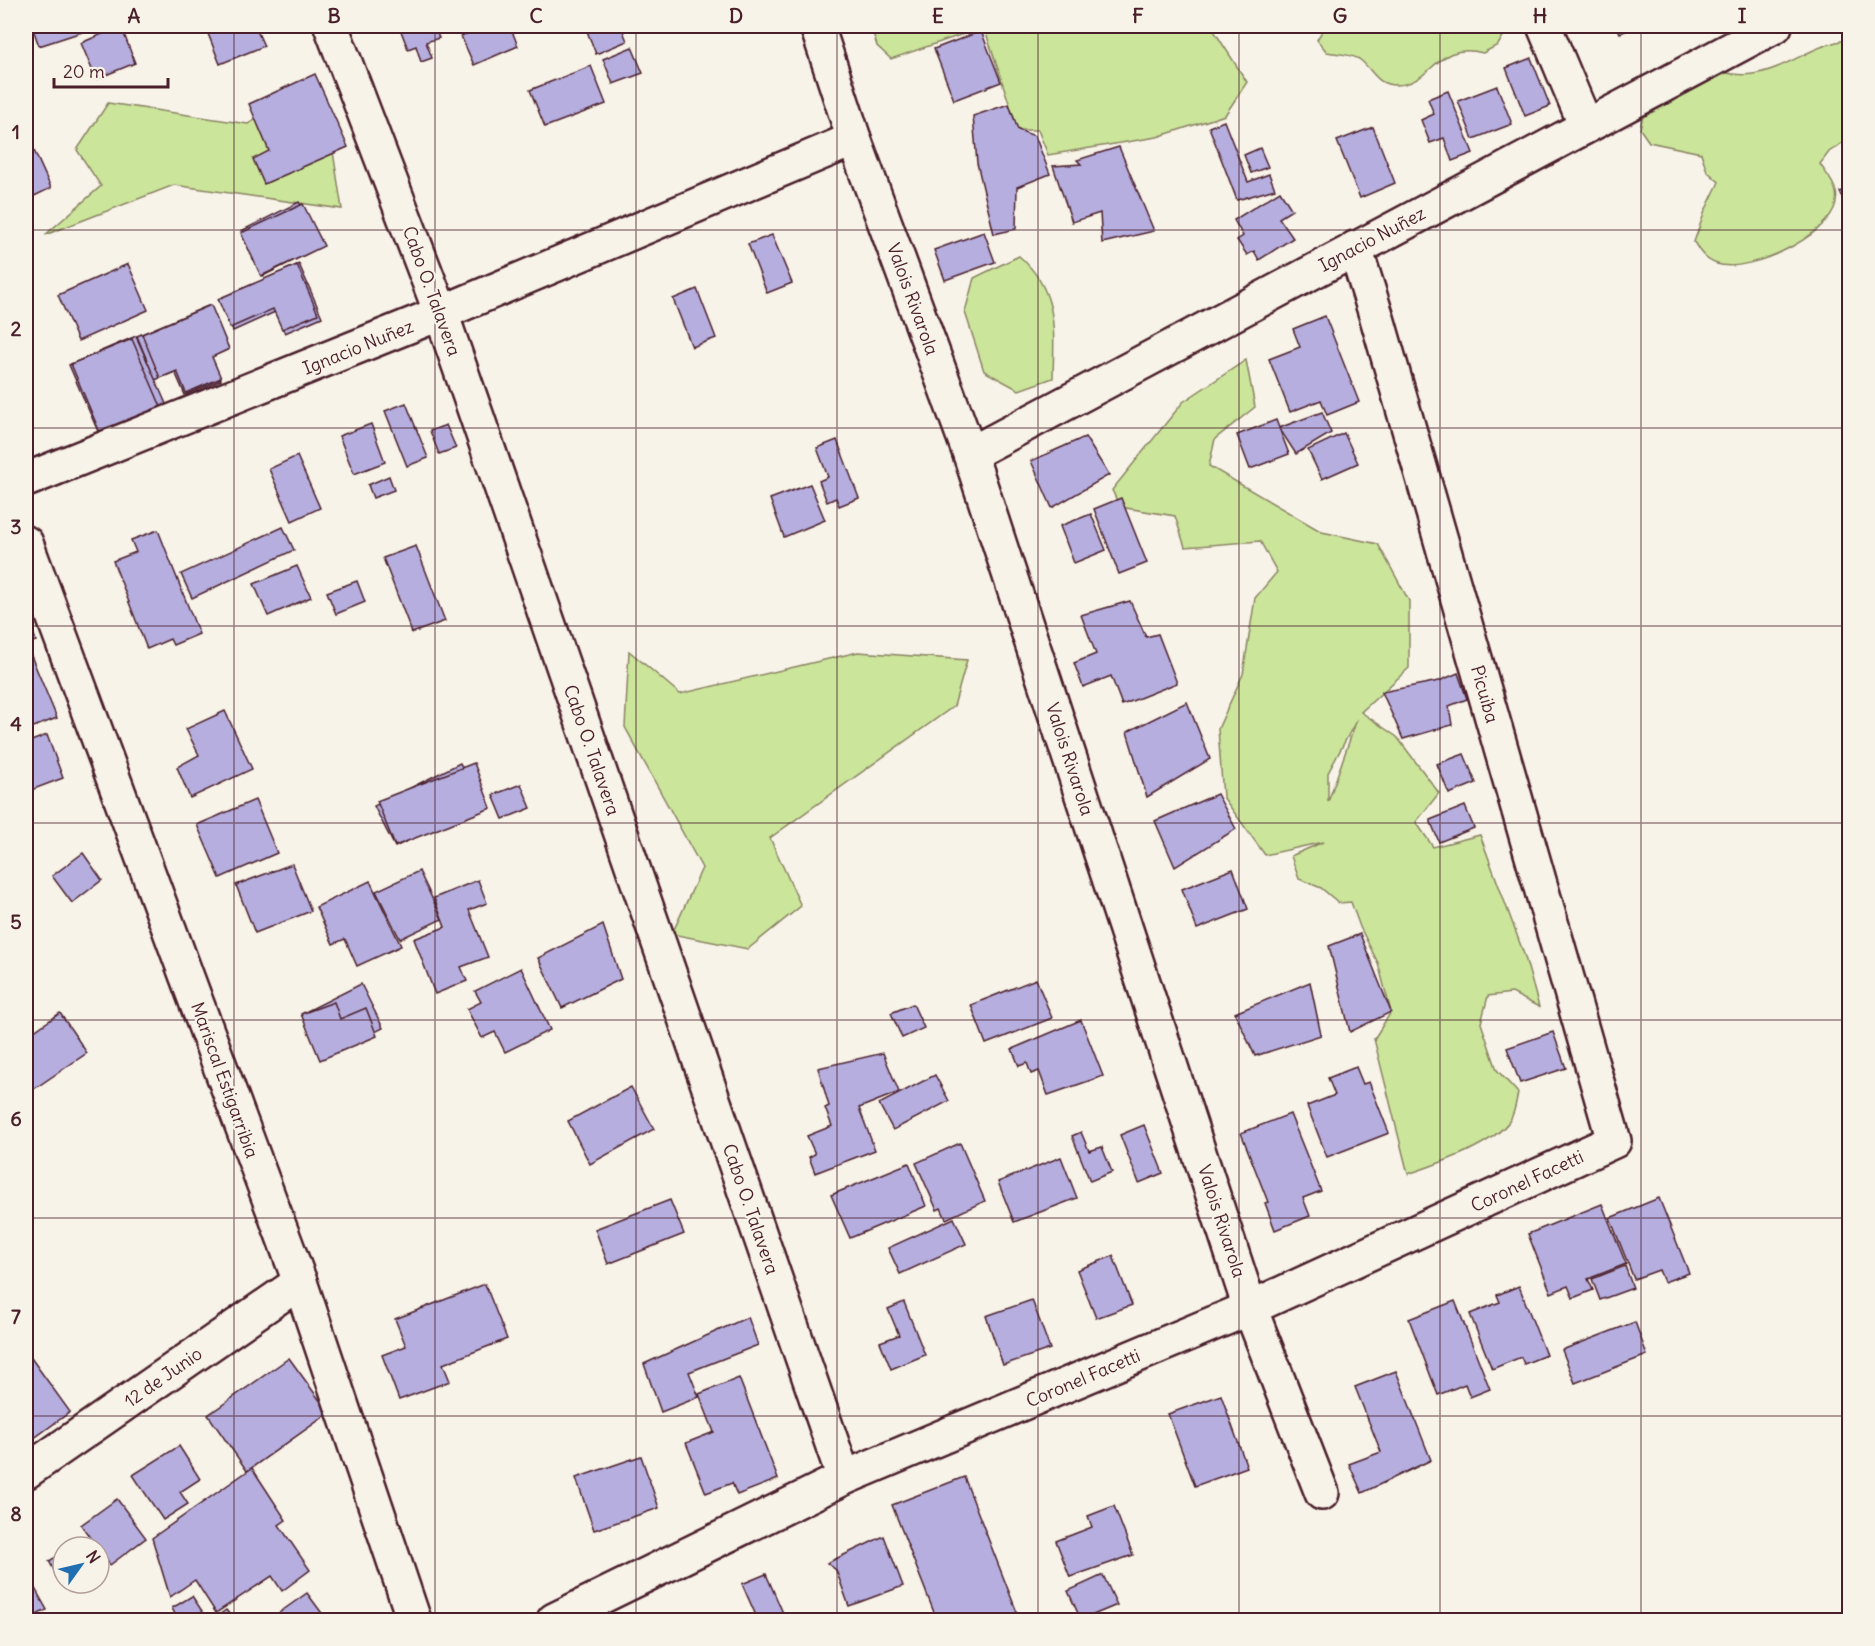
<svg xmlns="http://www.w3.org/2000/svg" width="1875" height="1646" viewBox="0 0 1875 1646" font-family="Delius,sans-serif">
	<rect width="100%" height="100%" fill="#f7f3e8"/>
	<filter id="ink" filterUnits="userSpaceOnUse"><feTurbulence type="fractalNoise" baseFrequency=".0167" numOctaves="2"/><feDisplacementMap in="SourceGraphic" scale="12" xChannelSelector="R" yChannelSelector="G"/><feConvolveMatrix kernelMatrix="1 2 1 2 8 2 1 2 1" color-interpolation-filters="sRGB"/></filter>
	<g filter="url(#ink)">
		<g fill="#cbe59b" stroke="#8a8263" stroke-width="1.5" fill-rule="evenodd">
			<polygon points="871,26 1211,26 1247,82 1225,115 1157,137 1048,155 1038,130 1018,130 984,27 891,59 877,46"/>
			<path d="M1325,26H1509L1498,45L1483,53C1435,40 1433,85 1396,85C1375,85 1373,69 1359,59C1351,54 1336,54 1327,52L1317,40Z"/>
			<path d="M1849,40V138L1829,152L1820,164C1825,172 1834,182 1836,192C1845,231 1748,275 1717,264C1705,260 1700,252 1694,242L1705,211L1719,182L1707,171L1701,153L1649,142L1640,129L1644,111L1697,66C1715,70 1735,77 1753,74C1787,69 1814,43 1849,40Z"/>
			<polygon points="108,103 248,124 285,103 331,139 342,209 174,185 45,235 101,186 77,150"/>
			<path d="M1019,256C1059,291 1054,330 1053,378L1019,390L984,371L965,312L974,278Z"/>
			<path d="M1246,360L1255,407L1215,439L1209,466L1322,532L1378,544L1409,601V668L1361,712L1397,737L1439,793L1416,822L1433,847L1480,835L1525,957L1539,1007L1512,993L1488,996L1481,1023L1497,1070L1518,1093C1516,1101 1515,1113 1510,1120C1493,1146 1437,1164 1408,1174L1374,1039L1391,1012L1378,963L1360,927L1351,902L1339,903L1321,888L1299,879L1291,856L1323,842L1265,855L1223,797L1218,729L1243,674L1255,598L1277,572L1260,541L1185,547L1175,516L1120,507L1112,490L1183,402ZM1357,719L1328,802V773Z"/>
			<polygon points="629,651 680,694 858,652 967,660 954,706 770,838 801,906 748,949 672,934 702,868 625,727"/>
		</g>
		<g fill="#b5aedf" stroke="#4a1f2b" stroke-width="1.5">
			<polygon points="32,26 80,26 82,32 39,46"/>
			<polygon points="84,26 106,26 86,32"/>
			<polygon points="121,26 135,63 96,79 81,43"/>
			<polygon points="205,26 255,26 264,46 220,64"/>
			<polygon points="399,26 434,26 439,38 426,42 432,58 421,62 416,46 408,49"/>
			<polygon points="487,26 510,26 518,46 474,65 461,36"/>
			<polygon points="585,26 621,26 627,41 596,54"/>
			<polygon points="1617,26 1639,26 1620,33"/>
			<polygon points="981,31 1001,82 954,100 934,49"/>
			<polygon points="632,47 643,73 613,84 603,59"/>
			<polygon points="1531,58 1550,106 1525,116 1506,68"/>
			<polygon points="591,66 606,104 545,127 530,90"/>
			<polygon points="315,74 348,147 264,184 253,159 269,151 249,104"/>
			<polygon points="1497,86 1512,124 1473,139 1458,101"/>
			<polygon points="1448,91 1473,153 1452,161 1444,138 1430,143 1421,120 1434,114 1428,99"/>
			<polygon points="1009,104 1018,130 1035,136 1050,174 1017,187 1016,229 994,234 977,163 973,116"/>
			<polygon points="1224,121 1248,182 1269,174 1275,189 1237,200 1209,127"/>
			<polygon points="1373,127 1395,183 1360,198 1337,141"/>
			<polygon points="26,133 51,188 26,200"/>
			<polygon points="1119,147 1154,231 1102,243 1100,213 1072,222 1053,166 1081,164 1077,160"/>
			<polygon points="1260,148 1268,167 1251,173 1244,155"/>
			<polygon points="1850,188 1850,217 1840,192"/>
			<polygon points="1280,191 1292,210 1279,218 1293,238 1259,260 1254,251 1247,255 1237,240 1243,236 1234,220"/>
			<polygon points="299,202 321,247 263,276 241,231"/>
			<polygon points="303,204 324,246 261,276 241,233"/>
			<polygon points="984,232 995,262 945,280 934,250"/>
			<polygon points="772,235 792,283 767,293 748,244"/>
			<polygon points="128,264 148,310 78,341 58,295"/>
			<polygon points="299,264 322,317 285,333 275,312 233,331 219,299"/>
			<polygon points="297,265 318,314 282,329 273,309 230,328 218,299"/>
			<polygon points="697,289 716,338 692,347 673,299"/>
			<polygon points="210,305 229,349 211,357 221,380 185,395 175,372 155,380 137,336"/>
			<polygon points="211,305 229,349 212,357 221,378 186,393 177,371 160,378 142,334"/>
			<polygon points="1325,316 1359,402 1327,415 1321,400 1290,412 1269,359 1300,347 1293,329"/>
			<polygon points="136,336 167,406 100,436 69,365"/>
			<polygon points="132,339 162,409 101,435 71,364"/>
			<polygon points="406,403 428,458 407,466 385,411"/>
			<polygon points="1322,412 1331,433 1296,454 1279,428"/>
			<polygon points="1276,420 1289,454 1250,469 1237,435"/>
			<polygon points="371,424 385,462 354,474 339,436"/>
			<polygon points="446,425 456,448 439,454 430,431"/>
			<polygon points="1344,433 1358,463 1322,479 1308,450"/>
			<polygon points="1085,437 1109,475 1052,508 1031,461"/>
			<polygon points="837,440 859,498 839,506 836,498 827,502 819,481 828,477 817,448"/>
			<polygon points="297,456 320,508 292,521 269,469"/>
			<polygon points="389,476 394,490 373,498 368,485"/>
			<polygon points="810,484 825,520 784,537 770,499"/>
			<polygon points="1121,498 1147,563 1119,574 1094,509"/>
			<polygon points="1091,514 1106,550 1074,563 1060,526"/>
			<polygon points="283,527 294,550 192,598 181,574"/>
			<polygon points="158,530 199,634 173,645 170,639 147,649 113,561 136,552 131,540"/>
			<polygon points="416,546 445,621 412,633 383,558"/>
			<polygon points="297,566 311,597 268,616 254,584"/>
			<polygon points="357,581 365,602 336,614 327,592"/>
			<polygon points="1130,601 1146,637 1158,634 1177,683 1122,705 1111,676 1083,687 1074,663 1096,654 1081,615"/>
			<polygon points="26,609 36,641 26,644"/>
			<polygon points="29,651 57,718 26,730 26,653"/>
			<polygon points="1458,673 1467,699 1449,706 1452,725 1403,739 1382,692 1439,681"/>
			<polygon points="1187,702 1210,759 1147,797 1127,732"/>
			<polygon points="225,711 252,769 190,798 177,767 199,755 186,729"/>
			<polygon points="47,735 63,778 26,792 26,743"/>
			<polygon points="1464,754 1476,783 1449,794 1437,764"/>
			<polygon points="460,763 481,805 395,847 374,806"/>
			<polygon points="474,763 491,808 395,846 377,801"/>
			<polygon points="521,784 531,808 503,819 493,795"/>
			<polygon points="1217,794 1236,829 1175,867 1155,821"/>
			<polygon points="255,800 277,853 220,878 197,825"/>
			<polygon points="1465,806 1474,828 1439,842 1430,820"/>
			<polygon points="83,853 102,880 72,903 52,876"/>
			<polygon points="292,864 311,911 255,933 236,885"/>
			<polygon points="1233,869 1248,909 1197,929 1182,889"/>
			<polygon points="419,871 442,919 400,939 376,891"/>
			<polygon points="478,880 487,903 469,910 488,957 461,967 467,981 435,994 414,939 445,927 434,898"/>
			<polygon points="370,881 401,946 357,966 345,939 333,944 316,907"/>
			<polygon points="603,925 621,979 562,1008 538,958"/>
			<polygon points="1360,934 1391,1012 1350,1032 1329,946"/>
			<polygon points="521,968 550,1030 505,1052 495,1032 482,1038 467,1009 481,1002 475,991"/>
			<polygon points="1036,979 1052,1018 986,1044 971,1005"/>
			<polygon points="1310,982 1321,1035 1255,1056 1235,1013"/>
			<polygon points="361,984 383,1028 325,1057 303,1013"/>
			<polygon points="334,1002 340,1019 366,1008 377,1036 320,1060 301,1014"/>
			<polygon points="913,1004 924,1028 902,1038 891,1013"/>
			<polygon points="60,1013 87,1053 28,1093 26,1090 26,1037"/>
			<polygon points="1081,1020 1103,1076 1048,1095 1039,1071 1031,1074 1027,1063 1019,1066 1012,1049"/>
			<polygon points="1553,1032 1566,1068 1520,1083 1507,1048"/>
			<polygon points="883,1053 899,1092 859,1108 875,1150 815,1173 809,1157 815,1154 807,1136 832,1126 825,1108 829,1106 818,1068"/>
			<polygon points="1356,1067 1363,1084 1369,1082 1389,1133 1327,1157 1307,1106 1335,1095 1328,1078"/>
			<polygon points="935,1075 949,1101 893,1130 879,1104"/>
			<polygon points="631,1087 654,1129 590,1164 568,1121"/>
			<polygon points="1290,1114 1321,1191 1303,1198 1310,1216 1275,1230 1265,1203 1268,1202 1241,1133"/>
			<polygon points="1144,1125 1163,1173 1139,1183 1120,1135"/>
			<polygon points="1081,1132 1089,1151 1102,1147 1112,1172 1090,1181 1072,1136"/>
			<polygon points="960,1143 985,1201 946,1219 941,1208 937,1210 916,1163"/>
			<polygon points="1061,1157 1077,1198 1014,1222 998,1182"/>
			<polygon points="909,1163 926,1206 850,1238 831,1195"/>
			<polygon points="1659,1198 1689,1273 1664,1282 1659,1270 1634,1279 1610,1218"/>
			<polygon points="670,1200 684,1234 608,1264 595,1229"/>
			<polygon points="1602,1204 1626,1264 1588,1279 1593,1290 1573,1298 1568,1286 1551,1293 1528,1234"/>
			<polygon points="954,1218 966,1244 900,1274 888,1248"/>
			<polygon points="1113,1256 1132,1305 1096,1318 1077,1270"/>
			<polygon points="1625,1266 1633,1288 1600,1300 1592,1279"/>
			<polygon points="485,1284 507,1339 443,1364 450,1381 399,1400 382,1355 406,1346 395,1319"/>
			<polygon points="1519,1286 1546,1355 1524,1364 1521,1357 1492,1369 1470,1314 1500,1302 1497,1295"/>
			<polygon points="1032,1300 1050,1349 1003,1365 986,1316"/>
			<polygon points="1455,1301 1490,1389 1470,1397 1465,1384 1438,1395 1409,1319"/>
			<polygon points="904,1302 925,1355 891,1369 880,1342 899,1335 888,1309"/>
			<polygon points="748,1317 758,1345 689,1372 699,1397 661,1412 644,1364"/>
			<polygon points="1635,1322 1647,1355 1575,1383 1562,1350"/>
			<polygon points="26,1351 70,1412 26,1444"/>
			<polygon points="289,1358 329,1413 247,1471 208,1415"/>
			<polygon points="1396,1371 1431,1460 1362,1493 1349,1464 1381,1452 1355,1387"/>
			<polygon points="739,1378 778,1479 737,1495 732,1483 706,1493 686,1443 714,1432 699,1394"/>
			<polygon points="1221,1395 1247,1467 1195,1486 1168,1414"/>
			<polygon points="179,1446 200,1479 180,1492 188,1504 163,1520 133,1475"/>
			<polygon points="641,1456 659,1508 594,1530 576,1478"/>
			<polygon points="252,1468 286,1520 279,1525 310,1570 282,1591 272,1576 216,1613 195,1580 170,1597 152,1538"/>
			<polygon points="964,1477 1020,1620 937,1620 892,1505"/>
			<polygon points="117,1499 146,1538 110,1565 81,1525"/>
			<polygon points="1114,1506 1133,1555 1070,1577 1056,1541 1092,1527 1088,1516"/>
			<polygon points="884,1536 903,1586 849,1606 836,1570 827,1563"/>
			<polygon points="63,1553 63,1583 73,1583 64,1588 49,1561"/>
			<polygon points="766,1574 786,1620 758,1620 742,1584"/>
			<polygon points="1103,1575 1117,1605 1081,1620 1068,1591"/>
			<polygon points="28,1576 47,1610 26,1620 26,1578"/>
			<polygon points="307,1593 327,1620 269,1620"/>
			<polygon points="192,1596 208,1620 178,1620 172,1608"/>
			<polygon points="226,1610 234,1620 212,1620"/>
		</g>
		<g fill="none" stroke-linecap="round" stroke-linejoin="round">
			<g stroke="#4a1f2b" stroke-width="38">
				<g id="street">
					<polyline points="331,26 441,313 844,1478"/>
					<polyline points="817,26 854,139 970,454 1250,1308 1322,1493"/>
					<polyline points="1544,26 1586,126"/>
					<polyline points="970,454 1775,26"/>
					<polyline points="26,480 441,313 854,139"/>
					<polyline points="26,1472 300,1282"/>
					<polyline points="554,1620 844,1478 1250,1308 1614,1141 1377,318 1355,248"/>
				</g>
			</g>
			<g stroke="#4a1f2b" stroke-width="38">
				<polyline id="secondary" points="26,543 300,1282 414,1620"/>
			</g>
			<use href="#street" stroke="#f7f3e8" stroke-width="33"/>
			<use href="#secondary" stroke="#f7f3e8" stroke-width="33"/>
		</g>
	</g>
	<path fill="none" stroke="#4a1f2b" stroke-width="1.5" stroke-opacity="0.55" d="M234,26V1620M435,26V1620M636,26V1620M837,26V1620M1038,26V1620M1239,26V1620M1440,26V1620M1641,26V1620M26,230H1850M26,428H1850M26,626H1850M26,823H1850M26,1020H1850M26,1218H1850M26,1416H1850"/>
	<g text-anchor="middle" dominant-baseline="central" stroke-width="4.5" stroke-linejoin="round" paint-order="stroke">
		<g font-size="18" fill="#4a1f2b" stroke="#f7f3e8">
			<text transform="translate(1372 239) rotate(-28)">Ignacio Nuñez</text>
			<text transform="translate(432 291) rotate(70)">Cabo O. Talavera</text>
			<text transform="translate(913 299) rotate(70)">Valois Rivarola</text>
			<text transform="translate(358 347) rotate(-22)">Ignacio Nuñez</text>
			<text transform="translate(1485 694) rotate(74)">Picuiba</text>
			<text transform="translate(592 750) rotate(71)">Cabo O. Talavera</text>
			<text transform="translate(1070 759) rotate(72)">Valois Rivarola</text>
			<text transform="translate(225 1080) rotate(70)">Mariscal Estigarribia</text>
			<text transform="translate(1527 1181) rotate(-25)">Coronel Facetti</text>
			<text transform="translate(751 1209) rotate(71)">Cabo O. Talavera</text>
			<text transform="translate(1222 1221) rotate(72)">Valois Rivarola</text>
			<text transform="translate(163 1377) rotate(-35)">12 de Junio</text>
			<text transform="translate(1083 1378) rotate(-23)">Coronel Facetti</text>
		</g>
	</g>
	<rect width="1875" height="1646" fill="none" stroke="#f7f3e8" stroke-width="66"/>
	<g transform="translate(81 1565) rotate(56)"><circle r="28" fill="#f7f3e8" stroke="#b29e9c" stroke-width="1.5"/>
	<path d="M0-4.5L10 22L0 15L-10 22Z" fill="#1f6fb2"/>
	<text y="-9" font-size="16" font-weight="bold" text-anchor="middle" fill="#4a1f2b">N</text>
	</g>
	<path d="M54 78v9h114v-9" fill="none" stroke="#4a1f2b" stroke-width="3"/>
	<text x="63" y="78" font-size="18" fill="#4a1f2b" stroke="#f7f3e8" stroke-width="4.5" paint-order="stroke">20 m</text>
	<rect x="33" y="33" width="1809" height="1580" fill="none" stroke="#4a1f2b" stroke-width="2"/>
	<g font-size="20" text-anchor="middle" font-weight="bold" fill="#4a1f2b">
		<text x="134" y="23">A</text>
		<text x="334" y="23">B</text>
		<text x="536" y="23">C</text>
		<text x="736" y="23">D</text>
		<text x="938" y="23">E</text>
		<text x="1138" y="23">F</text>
		<text x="1340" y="23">G</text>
		<text x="1540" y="23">H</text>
		<text x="1742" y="23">I</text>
		<text x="16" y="139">1</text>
		<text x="16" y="336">2</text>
		<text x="16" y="534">3</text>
		<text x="16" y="731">4</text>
		<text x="16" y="929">5</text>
		<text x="16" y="1126">6</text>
		<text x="16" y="1324">7</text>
		<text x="16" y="1521">8</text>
	</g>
</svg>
